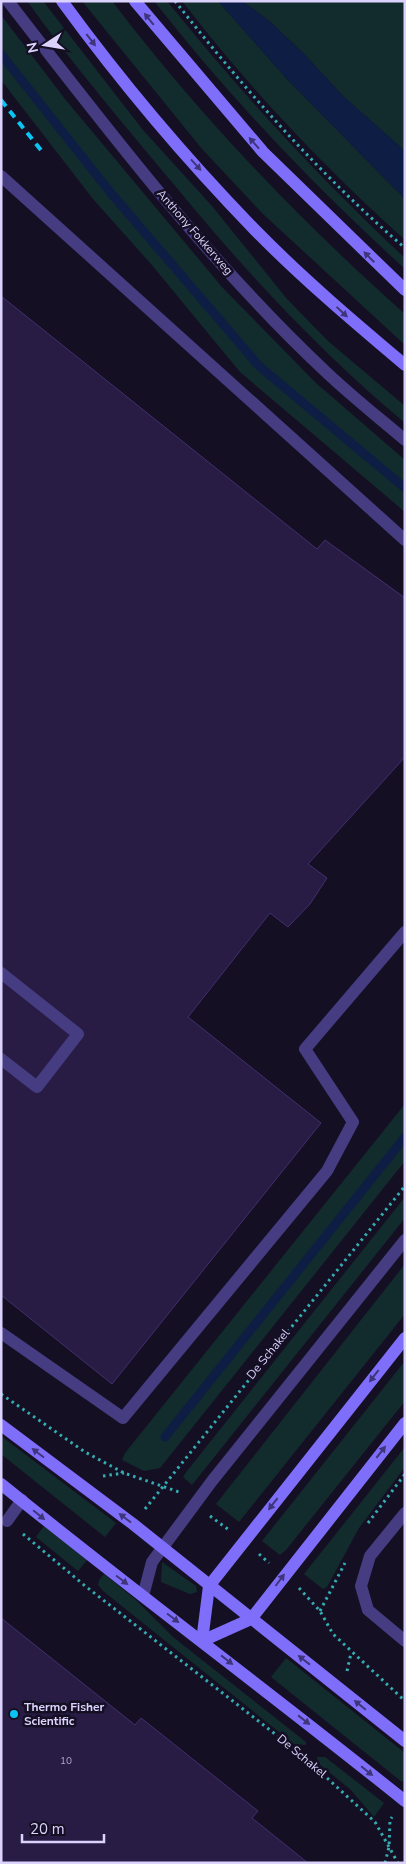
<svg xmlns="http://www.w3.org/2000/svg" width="406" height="1864" viewBox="0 0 406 1864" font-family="'Nunito Sans',sans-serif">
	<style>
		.green { fill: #122c2d }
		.water { fill: #0e1d44 }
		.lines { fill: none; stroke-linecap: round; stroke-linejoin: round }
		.stream { stroke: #0e1d44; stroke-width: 9 }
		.building { fill: #281c44; stroke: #422f6f }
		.path { stroke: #33adb2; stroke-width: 3; stroke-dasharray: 2.5 4; stroke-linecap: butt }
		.lane { stroke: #453c81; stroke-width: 12 }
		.secondary { stroke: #7f6efa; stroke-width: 12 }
		.rail { stroke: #09c5f4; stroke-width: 4; stroke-dasharray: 8 6; stroke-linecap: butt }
		.oneway { fill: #3f357a }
		.poi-dot { fill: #09c5f4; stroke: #150f24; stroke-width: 2 }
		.labels { text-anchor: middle; stroke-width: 5; stroke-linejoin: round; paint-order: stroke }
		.number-label { font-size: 10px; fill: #afa5cf }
		.street-label { font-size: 12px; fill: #dcd3fd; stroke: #150f24 }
		.poi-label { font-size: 12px; font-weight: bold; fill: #dcd3fd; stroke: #150f24; text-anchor: start }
	</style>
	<rect width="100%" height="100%" fill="#150f24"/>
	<g class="green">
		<path d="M27,1H43L143,130L212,206L287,299L328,341L405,406V423C320,352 246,272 176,187C125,126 74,66 27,1Z"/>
		<path d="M82,1H112C199,115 298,219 405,314V345L263,214L202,149Z"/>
		<path d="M154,1H167C241,93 319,178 405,258V269C314,186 230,98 154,1Z"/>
		<path d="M182,1H218L286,78L405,199V240C324,167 248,87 182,1Z"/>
		<path d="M242,1H405V151L344,97L303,53L267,19Z"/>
		<path d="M1,15L65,99L222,287L316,383L405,460V512L240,372L151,264L93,199L1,80Z"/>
		<path d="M405,1104V1161L160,1468L144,1471L122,1460L125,1453Z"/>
		<path d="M405,1197V1218L192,1485L183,1477L187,1471Z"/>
		<path d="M405,1264V1314L239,1522L216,1504Z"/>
		<path d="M405,1361V1401L286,1550L280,1555L262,1541Z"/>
		<path d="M1,1436L116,1523L105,1537L1,1454Z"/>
		<path d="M405,1447V1467L359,1528L327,1587L323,1589L304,1574Z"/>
		<path d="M44,1526L87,1560L78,1571L36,1537Z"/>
		<path d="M162,1562L196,1586L197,1592L190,1594L161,1582Z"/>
		<path d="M104,1574L135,1599L173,1637L306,1742V1745L294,1744L103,1591L98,1585L99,1580Z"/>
		<path d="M286,1658L405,1753V1778L402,1782L271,1677Z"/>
		<path d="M317,1757H325L384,1803L374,1817L351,1790L318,1763Z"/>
	</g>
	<path class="water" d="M218,1H242L267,19L303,53L344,97L405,151V199L286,78Z"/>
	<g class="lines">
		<g class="stream">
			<path d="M1,54L110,192L259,366L405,488"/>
			<path d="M165,1437L405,1137"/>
		</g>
	</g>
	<g class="building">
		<path d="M1,296L317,549L325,540L405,598V757L308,864L327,878L310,904L288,927L270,913L188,1017L321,1123L112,1384L1,1295Z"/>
		<path d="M1,1618L135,1725L141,1718L258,1811L252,1818L308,1863H1Z"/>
	</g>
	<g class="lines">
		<g class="path">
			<path d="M175,1C244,89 320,175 405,248"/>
			<path d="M1,1394L85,1452L124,1473L179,1492"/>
			<path d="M103,1476L124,1473"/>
			<path d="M145,1509L405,1186"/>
			<path d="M210,1516L229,1530"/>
			<path d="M368,1523L405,1474"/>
			<path d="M23,1534L84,1585L302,1755L375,1822L398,1863"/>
			<path d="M259,1554L269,1563"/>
			<path d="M299,1588L320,1611L333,1634L405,1701"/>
			<path d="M320,1611L345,1563"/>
			<path d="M347,1671L351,1653"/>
			<path d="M385,1863L389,1847L390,1820L392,1817"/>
		</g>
		<g class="lane">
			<path d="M8,1C107,129 207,260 325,371C350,395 378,417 405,440"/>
			<path d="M1,176L405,540"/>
			<path d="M1,973L78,1034L37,1087L1,1059"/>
			<path d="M1,1333L123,1418L327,1171L353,1122L305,1049L405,932"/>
			<path d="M405,1513L370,1556L361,1586L368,1610L405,1641"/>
			<path d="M7,1521L22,1500"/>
			<path d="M143,1596L152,1562L212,1481L405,1240"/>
		</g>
		<g class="secondary">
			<path d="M62,1C121,82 186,159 255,230C302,278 354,322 405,365"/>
			<path d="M135,1L263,152L405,290"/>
			<path d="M1,1425L133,1524L405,1741"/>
			<path d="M1,1484C134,1592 272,1694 405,1801"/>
			<path d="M202,1641L209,1586L405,1338"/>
			<path d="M202,1641L251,1619L405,1423"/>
		</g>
		<path class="rail" d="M1,100L44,154"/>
	</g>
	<defs><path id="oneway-solid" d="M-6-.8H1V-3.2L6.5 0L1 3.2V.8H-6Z" transform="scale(1.25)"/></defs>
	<g class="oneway">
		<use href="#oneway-solid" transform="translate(149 19) rotate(-129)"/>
		<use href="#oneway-solid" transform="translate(91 40) rotate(52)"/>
		<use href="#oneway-solid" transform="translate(254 143) rotate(-132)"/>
		<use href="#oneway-solid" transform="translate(196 165) rotate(48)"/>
		<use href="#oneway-solid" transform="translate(369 257) rotate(-135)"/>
		<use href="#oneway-solid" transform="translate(342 312) rotate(43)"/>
		<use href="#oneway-solid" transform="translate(374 1376) rotate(128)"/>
		<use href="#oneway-solid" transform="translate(381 1452) rotate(-52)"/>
		<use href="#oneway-solid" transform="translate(38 1453) rotate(-143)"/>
		<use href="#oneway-solid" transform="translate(273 1504) rotate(128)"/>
		<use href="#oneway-solid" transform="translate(39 1515) rotate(39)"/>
		<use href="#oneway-solid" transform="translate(125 1518) rotate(-143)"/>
		<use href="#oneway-solid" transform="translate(122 1580) rotate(37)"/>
		<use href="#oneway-solid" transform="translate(280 1580) rotate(-53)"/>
		<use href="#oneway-solid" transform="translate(173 1618) rotate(37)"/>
		<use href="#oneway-solid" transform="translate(227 1660) rotate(38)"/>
		<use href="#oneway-solid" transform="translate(304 1660) rotate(-142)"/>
		<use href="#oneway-solid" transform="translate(360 1705) rotate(-141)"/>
		<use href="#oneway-solid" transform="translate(304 1720) rotate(38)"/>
		<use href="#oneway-solid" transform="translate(367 1771) rotate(39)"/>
	</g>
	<circle class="poi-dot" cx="14" cy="1714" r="5"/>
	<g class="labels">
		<g class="number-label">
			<text x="66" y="1764">10</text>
		</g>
		<g class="street-label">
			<text transform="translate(195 232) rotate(49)" y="4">Anthony Fokkerweg</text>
			<text transform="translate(268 1354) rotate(-51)" y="4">De Schakel</text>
			<text transform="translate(302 1756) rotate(40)" y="4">De Schakel</text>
		</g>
		<g class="poi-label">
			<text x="24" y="1711">Thermo Fisher<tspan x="24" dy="14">Scientific</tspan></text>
		</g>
	</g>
	<rect width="406" height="1864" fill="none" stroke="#dcd3fd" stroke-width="5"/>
	<g transform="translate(45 45) rotate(258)" stroke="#150f24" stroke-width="4" paint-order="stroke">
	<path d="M0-4L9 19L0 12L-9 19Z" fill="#dcd3fd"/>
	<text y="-8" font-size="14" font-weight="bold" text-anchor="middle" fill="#dcd3fd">N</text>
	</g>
	<path d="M22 1834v8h82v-8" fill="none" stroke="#dcd3fd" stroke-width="2.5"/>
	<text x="30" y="1834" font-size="15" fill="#dcd3fd" stroke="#150f24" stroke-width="4" paint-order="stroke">20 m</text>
</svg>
